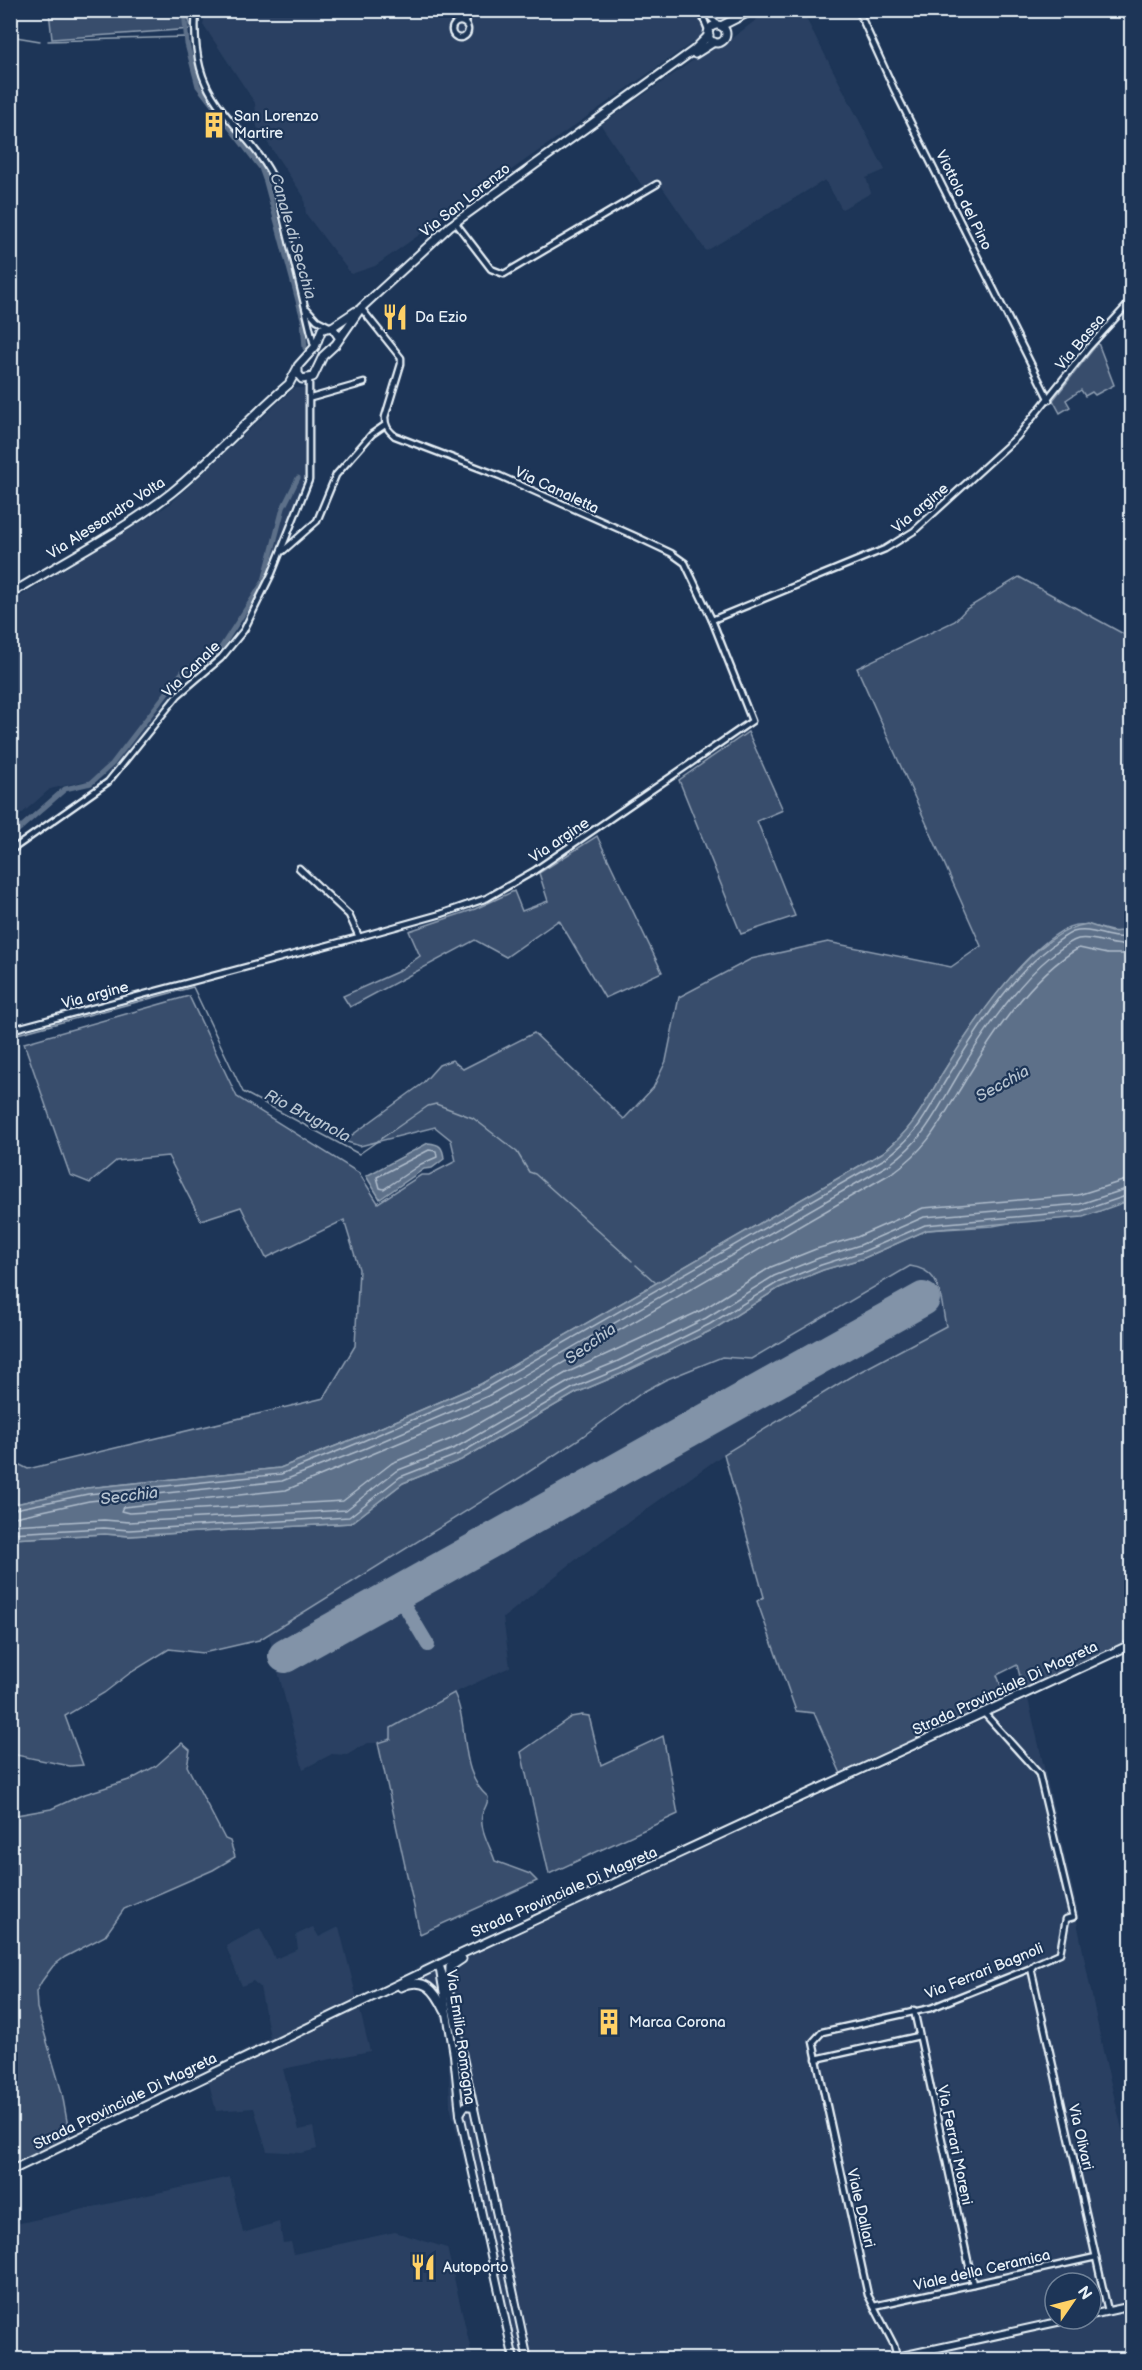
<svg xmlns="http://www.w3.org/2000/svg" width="1142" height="2370" viewBox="0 0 1142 2370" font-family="'Balsamiq Sans',sans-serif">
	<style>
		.built { fill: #2a4162; fill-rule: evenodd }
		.green { fill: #374d6c; stroke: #909fb2; stroke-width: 1.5 }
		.water { fill: #5d7089; stroke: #95a4b5; stroke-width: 1.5 }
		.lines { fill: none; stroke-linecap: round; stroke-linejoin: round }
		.shore { stroke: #b0bdcc; stroke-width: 1.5 }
		.stream { stroke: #95a4b5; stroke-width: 1.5 }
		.canal { stroke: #5d7089; stroke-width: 5 }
		.taxiway { stroke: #8293a8; stroke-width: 14 }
		.runway { stroke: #8293a8; stroke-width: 34 }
		.minor-casing { stroke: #e8f1f8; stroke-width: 9 }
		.tertiary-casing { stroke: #e8f1f8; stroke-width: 10 }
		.secondary-casing { stroke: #e8f1f8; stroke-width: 11 }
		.minor { stroke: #1d3557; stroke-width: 4.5 }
		.tertiary { stroke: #1d3557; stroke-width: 6 }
		.secondary { stroke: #1d3557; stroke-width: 7 }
		.labels { text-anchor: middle; stroke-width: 4.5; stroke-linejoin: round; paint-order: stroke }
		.poi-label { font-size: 15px; fill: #e8f1f8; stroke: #1d3557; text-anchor: start }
		.street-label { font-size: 15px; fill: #e8f1f8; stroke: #1d3557 }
		.water-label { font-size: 16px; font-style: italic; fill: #b7c4d1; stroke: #1d3557 }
	</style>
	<rect width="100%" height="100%" fill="#1d3557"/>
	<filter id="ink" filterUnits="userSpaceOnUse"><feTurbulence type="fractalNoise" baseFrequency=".0167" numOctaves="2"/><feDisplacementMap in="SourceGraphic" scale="12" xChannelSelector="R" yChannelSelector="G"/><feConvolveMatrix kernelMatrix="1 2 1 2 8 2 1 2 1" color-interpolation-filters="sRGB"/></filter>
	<g filter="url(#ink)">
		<g class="built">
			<path d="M207,10L737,11L375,266L351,274L306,214L304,197L257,127L255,103L203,24Z"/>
			<path d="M768,11H802L885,170L866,178L871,193L842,209L825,180L706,251L656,178L643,187L601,125L705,52L723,45Z"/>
			<path d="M294,388H308L307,474L265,583L248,613L210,664L186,674L115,768L89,787L84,781L50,789L11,823V602L170,504Z"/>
			<path d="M910,1266L923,1267L936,1278L946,1326L850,1377L724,1454L578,1558L503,1618L510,1667L454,1693L391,1727V1739L383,1743H367L347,1755L332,1754L303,1769L268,1632L521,1477L579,1439L643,1392L665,1380L722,1357L752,1359Z"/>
			<path d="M1028,1699L1079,1916L1076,1917L1103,2051L1129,2158H1131V2359H508L479,2220L450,2106L448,2045L439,2009L415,1968L756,1815L758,1824ZM1055,2283H1091V2319H1055Z"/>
			<path d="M313,1927L319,1937L339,1927L370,2051L283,2069L299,2130L313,2127L317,2149L302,2153L267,2151L254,2108L216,2111L206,2071L270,2037L260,1987L253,1981L242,1986L226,1946L260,1928L275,1959L298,1949L296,1935Z"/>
			<path d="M230,2177L243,2233L279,2222L283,2243L291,2242L294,2254L395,2232L447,2248L473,2359H11V2225Z"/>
		</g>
		<g class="green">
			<path d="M49,11H186L192,29L52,39Z"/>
			<path d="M1098,343L1114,385L1095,395L1092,392L1085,396L1081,390L1066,400L1070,407L1060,413L1053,400Z"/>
			<path d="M1019,577L1131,638V930C1110,938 1090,918 1069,927C1023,949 969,1030 942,1074C924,1105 912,1131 882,1153L481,1384L361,1436L280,1468L87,1488L11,1505L10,1460L28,1469L324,1398L355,1346L359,1269L344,1220L266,1258L241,1207L201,1220L168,1156L116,1161L90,1183L70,1175L24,1043L189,996L237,1097L359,1173L378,1203L421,1175H429L456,1161L451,1140L435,1127L360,1146L344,1141L422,1084L439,1065L452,1060L463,1069L534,1033L624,1119L653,1088L666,1061L679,997L751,959L828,942L951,967L981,946L857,668L955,621L966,609Z"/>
			<path d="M748,732L783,810L757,821L795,916L741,934L679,780Z"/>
			<path d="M597,836L662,972L605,998L559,920L506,957L475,940L350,1007L343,996L397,972L420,956L409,931L475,909L514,891L522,911L548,901L539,873Z"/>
			<path d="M1131,1200V1641L1024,1691L1017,1665L997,1675L1006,1699L842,1776L814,1713L796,1711L757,1601L764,1597L724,1454L850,1377L946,1326C940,1299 943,1270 910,1266L751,1359L722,1357L665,1380L643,1392L579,1439L521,1477L259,1640L203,1653L169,1649L130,1673L104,1693L65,1716L83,1765L70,1766L11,1754V1539L105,1534L129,1536L351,1523L403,1483L461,1460L576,1393L621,1374L714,1329L779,1288L823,1270L864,1258L927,1230L993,1226Z"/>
			<path d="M454,1693C470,1726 458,1772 488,1797C488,1805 484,1808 482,1815C479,1829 491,1848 495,1861L530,1874L537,1881L420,1934L378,1743L391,1739V1728Z"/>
			<path d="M582,1715L589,1716L601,1765L663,1736L678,1814L549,1874L521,1752L571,1717Z"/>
			<path d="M182,1743L190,1750L187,1766L225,1839L230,1841L235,1857L213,1870L124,1909L105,1936L65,1957L53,1966L42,1981L36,1992L37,2008L62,2093L70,2138L11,2167V1816L51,1809L82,1795L132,1779L156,1766Z"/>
		</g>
		<g class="water">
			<path d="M1087,924L1111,932L1131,930V1200L1083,1217L927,1230L864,1258L823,1270L779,1288L714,1329L621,1374L576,1393L461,1460L403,1483L351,1523L129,1536L105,1534L11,1539V1505L87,1488L280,1468L361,1436L481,1384L882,1153C912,1131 924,1105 942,1074C970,1028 1032,932 1087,924Z"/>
			<path d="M428,1143C440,1144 443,1147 444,1159L432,1168L424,1169L380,1199L366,1176Z"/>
		</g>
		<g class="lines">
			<g class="shore">
				<path d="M1132,954H1107L1079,948C1031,975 990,1039 962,1086C940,1121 930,1146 895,1171L490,1405L286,1490L123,1507L121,1511L129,1513L343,1501L392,1463L451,1439L566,1373L702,1310L771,1267L816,1249L857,1237L923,1208L1078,1195L1132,1178"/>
				<path d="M429,1150L436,1151L437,1157L421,1164L384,1189L380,1188L377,1177Z"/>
				<path d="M10,1510L88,1494L281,1474L363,1441L484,1389L886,1158C921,1132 927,1111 949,1075C975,1034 1005,984 1043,953C1052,946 1063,936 1073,932C1093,926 1111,942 1132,936"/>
				<path d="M10,1518L89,1501L282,1481L366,1448L488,1396L890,1164C923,1140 934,1116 954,1082C977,1042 1015,985 1051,956C1059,950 1068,942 1078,939C1093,935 1111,948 1132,944"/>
				<path d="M10,1525L104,1520L129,1522L346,1510L396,1471L455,1448L570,1381L616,1362L706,1318L774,1276L819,1258L860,1245L924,1217L1080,1204L1132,1187"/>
				<path d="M10,1533L104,1528L129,1530L349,1517L400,1477L459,1454L573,1388L619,1369L710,1324L777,1283L821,1265L862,1252L925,1225L1081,1211L1132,1194"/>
			</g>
			<g class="stream">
				<path d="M10,36L40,41"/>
				<path d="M48,41L186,37"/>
				<path d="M10,1036L193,987L243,1092L359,1154L428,1106L436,1104L473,1118L517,1152L529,1172L535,1174L632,1261"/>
				<path d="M636,1265L655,1282"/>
			</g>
			<g class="canal">
				<path d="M184,10L187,44L198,86L261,168L266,182L303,319L305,348"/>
				<path d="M10,837L65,789L91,783L112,764L184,670L209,662L217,654L264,581L283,508L298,478"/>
			</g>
			<path class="taxiway" d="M397,1593L428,1645"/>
			<path class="runway" d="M285,1656L923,1299"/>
			<g class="minor-casing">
				<g id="minor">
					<path d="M196,10C194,33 196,63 206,84C223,120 259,145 275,182L314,345"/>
					<path d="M700,10L709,32"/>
					<path d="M703,10L718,25"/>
					<path d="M858,10L894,89L1049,400"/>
					<circle cx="460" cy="30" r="8"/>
					<path d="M464,23L472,10"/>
					<path d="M455,222L491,269L504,274L657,184"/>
					<path d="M307,309L317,320L329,326"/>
					<path d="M311,398L364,383"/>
					<path d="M283,551L317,521L336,475L372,434L385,425"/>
					<path d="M712,620L885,549L914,531L1017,437L1088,348L1132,300"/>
					<path d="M10,851L108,782L178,695L221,658L244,630L272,573L309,480V379"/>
					<path d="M299,868L349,915L359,937"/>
					<path d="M10,1030L359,937L441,914L487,898L534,871L752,721L712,620L685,563L671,553L637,537L500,476L395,436C388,430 385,426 385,417L401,364V358L361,308"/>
					<path d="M1031,1968L1108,2311"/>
					<path d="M914,2010L973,2284"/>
					<path d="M816,2059L919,2036"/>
					<path d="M874,2306L1096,2257"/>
					<path d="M933,2348L936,2360"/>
					<path d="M897,2357L894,2345L868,2295L813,2042L822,2032L931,2008L1031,1968L1035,1964L1060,1953L1066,1919L1073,1917L1039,1774L984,1713"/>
				</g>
			</g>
			<g class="tertiary-casing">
				<g id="tertiary">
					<path d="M439,1964L449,1992L528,2360"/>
					<path d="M439,1965L454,2055L460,2114L514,2360"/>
					<path d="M460,2114L465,2106L474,2107"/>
					<path d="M1091,2315L1132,2306"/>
					<path d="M883,2360L1071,2319"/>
				</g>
			</g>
			<g class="secondary-casing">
				<g id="secondary">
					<circle cx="717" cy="34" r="9"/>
					<path d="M721,26L753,10"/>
					<path d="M695,54L714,42"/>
					<path d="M332,327L356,311"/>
					<path d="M339,337L332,327L322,329L315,347L298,366V374L302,379L313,377L323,356L336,344L361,308L450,226L694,50L709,35"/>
					<path d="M10,594C64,561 121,532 171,493C213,459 248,419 289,384L297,369"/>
					<path d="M401,1987C425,1976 435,1990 445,2011"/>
					<path d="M449,1992L450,1967L462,1959"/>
					<path d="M10,2171L461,1954L1132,1644"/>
				</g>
			</g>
			<use href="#minor" class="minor"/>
			<use href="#tertiary" class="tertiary"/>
			<use href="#secondary" class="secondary"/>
		</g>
	</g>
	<defs>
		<g id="building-bare" transform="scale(2.07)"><path d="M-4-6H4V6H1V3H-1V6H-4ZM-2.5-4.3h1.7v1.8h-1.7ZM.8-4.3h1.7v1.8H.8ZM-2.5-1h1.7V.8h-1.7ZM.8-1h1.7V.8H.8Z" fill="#ffd166" stroke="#1d3557" stroke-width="2.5" paint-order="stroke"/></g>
		<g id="restaurant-bare" transform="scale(2.07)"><path d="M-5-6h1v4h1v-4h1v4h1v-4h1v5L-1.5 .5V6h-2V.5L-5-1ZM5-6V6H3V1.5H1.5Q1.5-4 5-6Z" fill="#ffd166" stroke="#1d3557" stroke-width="2.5" paint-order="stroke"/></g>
	</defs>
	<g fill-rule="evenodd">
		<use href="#building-bare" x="214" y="125"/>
		<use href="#restaurant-bare" x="395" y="317"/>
		<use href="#building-bare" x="609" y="2022"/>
		<use href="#restaurant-bare" x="423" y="2267"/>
	</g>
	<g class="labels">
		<g class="poi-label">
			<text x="234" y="121">San Lorenzo<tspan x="234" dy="17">Martire</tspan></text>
			<text x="415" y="322">Da Ezio</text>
			<text x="629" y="2027">Marca Corona</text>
			<text x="443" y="2272">Autoporto</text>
		</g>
		<g class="street-label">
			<text transform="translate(465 200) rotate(-38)" y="5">Via San Lorenzo</text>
			<text transform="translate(964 200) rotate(64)" y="5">Viottolo del Pino</text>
			<text transform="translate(1080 342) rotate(-50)" y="5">Via Bassa</text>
			<text transform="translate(557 490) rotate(25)" y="5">Via Canaletta</text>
			<text transform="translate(920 508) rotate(-40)" y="5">Via argine</text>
			<text transform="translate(106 518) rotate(-33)" y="5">Via Alessandro Volta</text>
			<text transform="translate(191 669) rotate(-44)" y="5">Via Canale</text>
			<text transform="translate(559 840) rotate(-34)" y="5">Via argine</text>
			<text transform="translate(95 995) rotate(-15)" y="5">Via argine</text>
			<text transform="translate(1005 1688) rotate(-25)" y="5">Strada Provinciale Di Magreta</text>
			<text transform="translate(564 1892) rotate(-24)" y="5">Strada Provinciale Di Magreta</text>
			<text transform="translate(984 1971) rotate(-22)" y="5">Via Ferrari Bagnoli</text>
			<text transform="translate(461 2037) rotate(82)" y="5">Via Emilia Romagna</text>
			<text transform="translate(125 2101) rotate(-26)" y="5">Strada Provinciale Di Magreta</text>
			<text transform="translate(1081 2137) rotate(77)" y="5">Via Olivari</text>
			<text transform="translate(955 2145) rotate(78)" y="5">Via Ferrari Moreni</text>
			<text transform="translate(861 2208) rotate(77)" y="5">Viale Dallari</text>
			<text transform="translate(982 2270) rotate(-13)" y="5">Viale della Ceramica</text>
		</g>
		<g class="water-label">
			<text transform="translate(294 236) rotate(74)" y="6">Canale di Secchia</text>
			<text transform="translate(1002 1083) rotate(-29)" y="6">Secchia</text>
			<text transform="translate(308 1115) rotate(28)" y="6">Rio Brugnola</text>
			<text transform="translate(590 1343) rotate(-36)" y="6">Secchia</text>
			<text transform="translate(129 1495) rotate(-7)" y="6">Secchia</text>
		</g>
	</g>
	<rect width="1142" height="2370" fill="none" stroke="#1d3557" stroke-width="36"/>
	<rect x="18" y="18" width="1106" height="2334" fill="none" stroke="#e8f1f8" stroke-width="2" filter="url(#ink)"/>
	<g transform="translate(1073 2301) rotate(55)"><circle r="28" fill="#1d3557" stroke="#6e8097" stroke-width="1.5"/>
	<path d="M0-4.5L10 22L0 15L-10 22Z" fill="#ffd166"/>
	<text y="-9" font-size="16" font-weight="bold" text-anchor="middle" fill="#e8f1f8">N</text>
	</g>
</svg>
